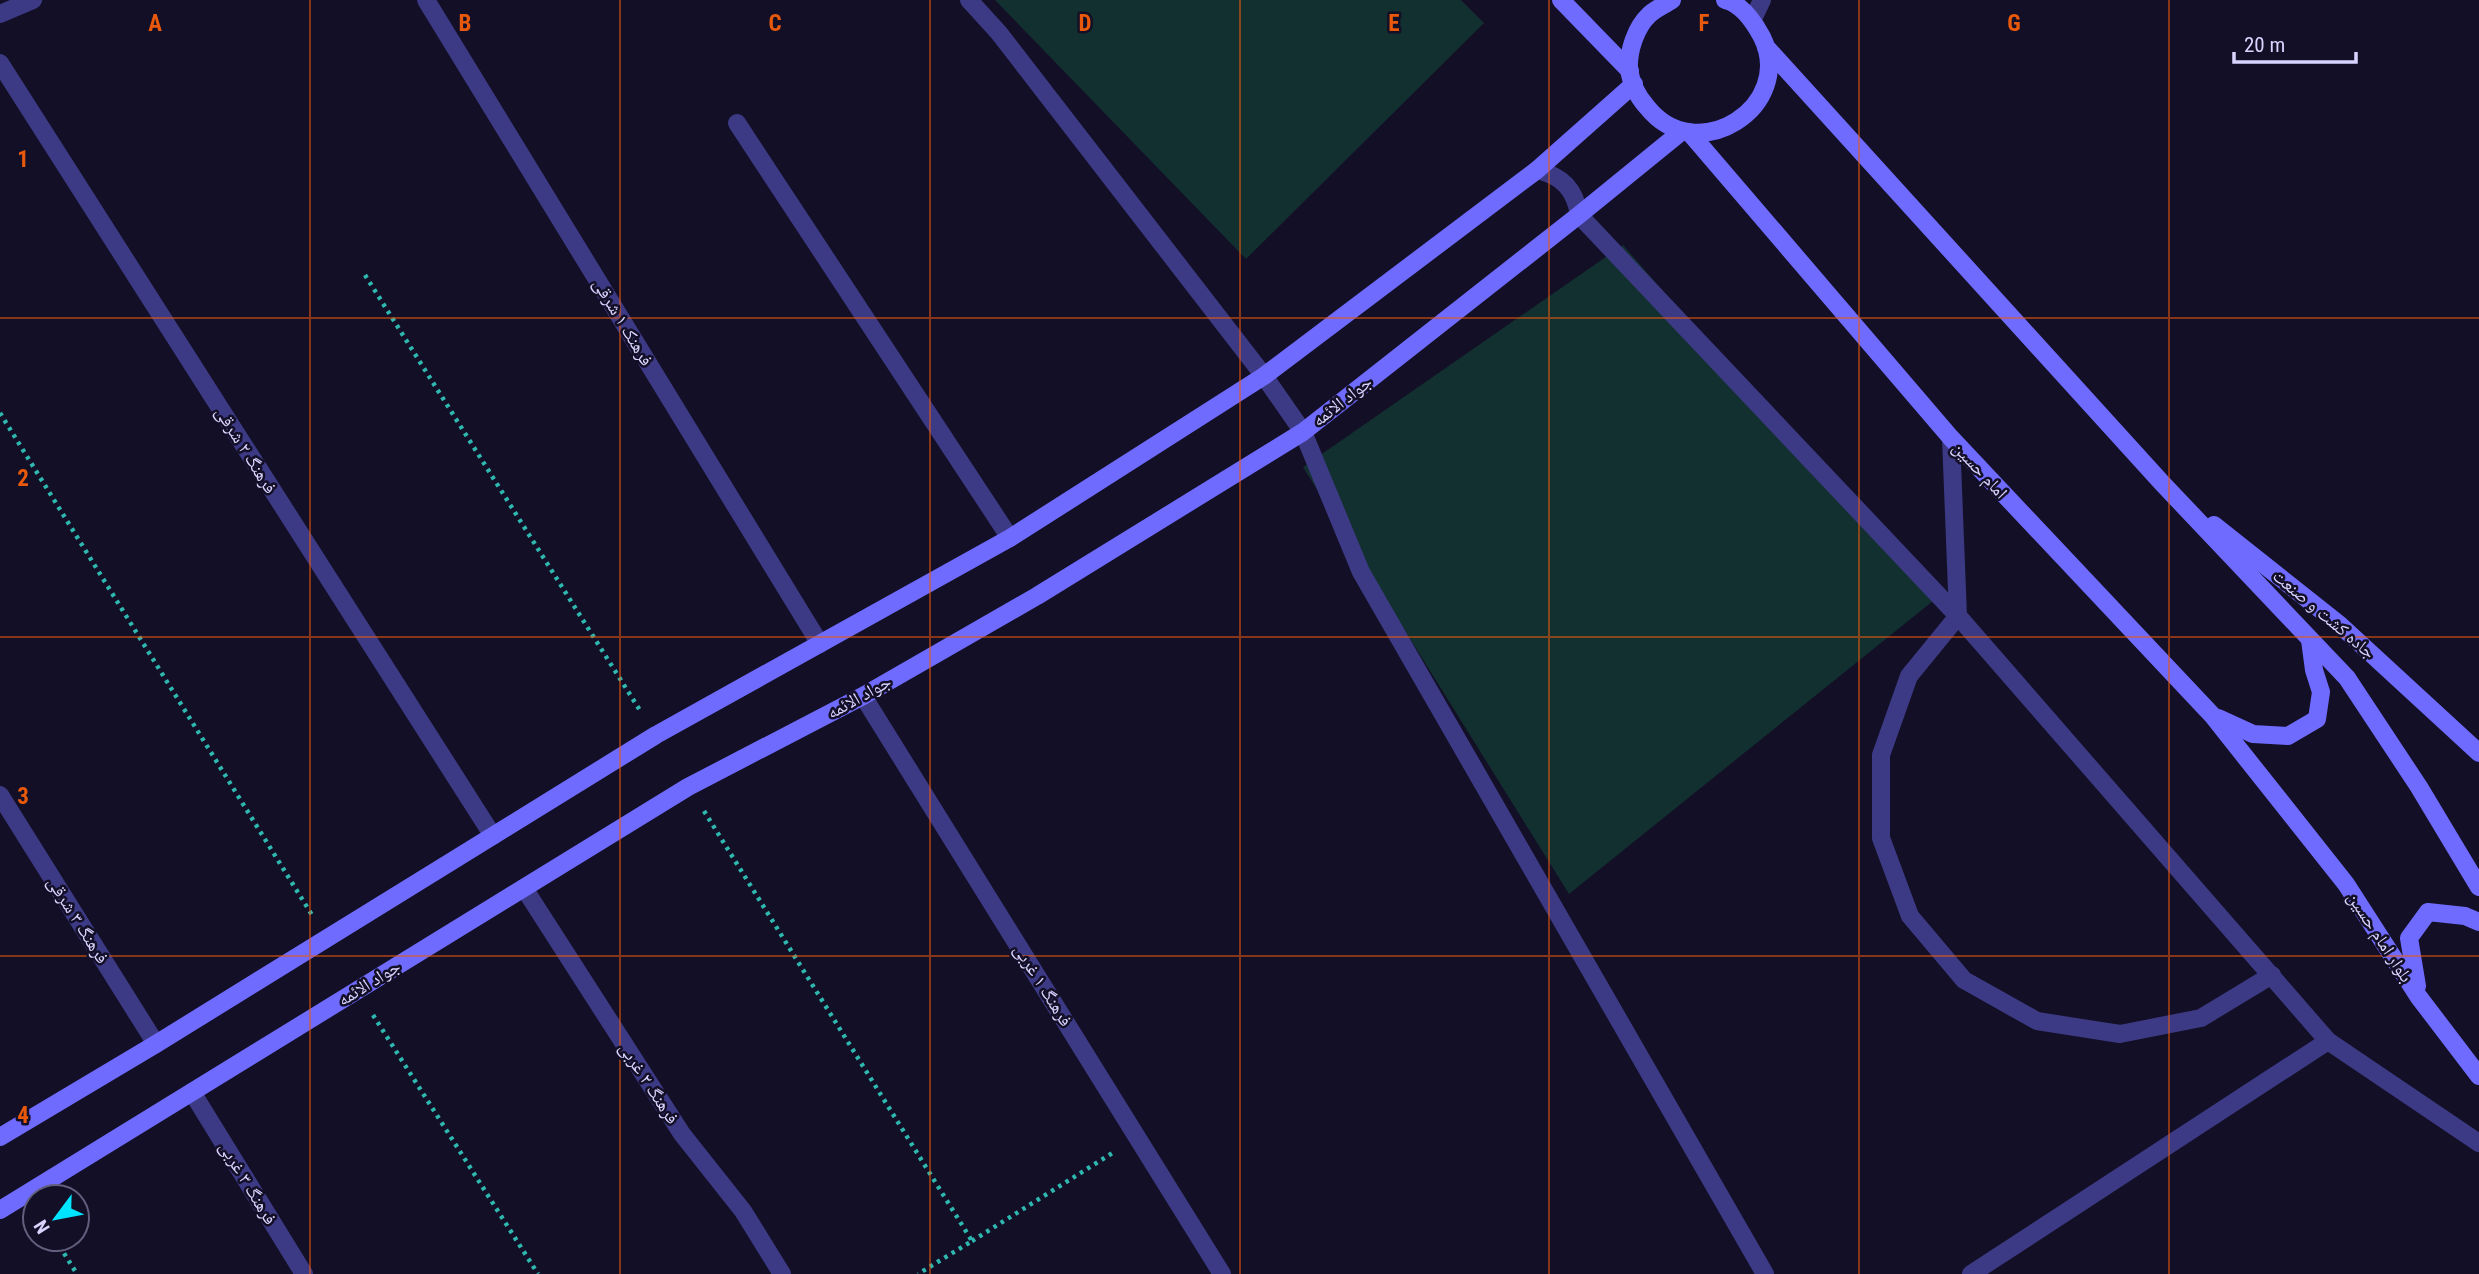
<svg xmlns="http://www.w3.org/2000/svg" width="2479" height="1274" viewBox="0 0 2479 1274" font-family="'Roboto Condensed','Noto Naskh Arabic',sans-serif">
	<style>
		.green { fill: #12302f }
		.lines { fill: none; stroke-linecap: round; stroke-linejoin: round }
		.path { stroke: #2fb8b0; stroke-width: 4.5; stroke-dasharray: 3.5 5; stroke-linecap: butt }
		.lane { stroke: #3d3a85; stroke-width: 18 }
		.street { stroke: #3d3a85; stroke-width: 18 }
		.secondary { stroke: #6f6bff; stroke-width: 18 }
		.grid { fill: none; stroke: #e8590c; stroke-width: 2; stroke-opacity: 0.55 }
		.labels { text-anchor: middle; stroke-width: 5; stroke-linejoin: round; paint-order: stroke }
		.street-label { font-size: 18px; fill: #d9d4ff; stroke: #130f26 }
		.grid-label { font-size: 23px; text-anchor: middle; font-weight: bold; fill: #e8590c; stroke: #130f26; stroke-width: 5; stroke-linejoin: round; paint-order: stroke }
	</style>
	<rect width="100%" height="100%" fill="#130f26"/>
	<g class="green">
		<path d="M995,0H1461L1484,23L1246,259Z"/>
		<path d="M1623,245L1933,601L1569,894L1303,467Z"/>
	</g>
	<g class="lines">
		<g class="path">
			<path d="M365,275L641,712"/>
			<path d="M0,413L312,915"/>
			<path d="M704,811L972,1241L918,1274"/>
			<path d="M373,1015L538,1274"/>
			<path d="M55,1239L77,1274"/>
			<path d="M972,1241L1114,1152"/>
		</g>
		<g class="lane">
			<path d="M1753,19L1762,0"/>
			<path d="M737,123L1010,538"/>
		</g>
		<g class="street">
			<path d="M426,0L820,644"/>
			<path d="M969,0L999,33L1264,376L1303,432L1361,572L1765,1274"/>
			<path d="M0,14L33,0"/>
			<path d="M0,63L493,836"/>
			<path d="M1537,170C1562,176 1575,189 1579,215L1958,616L2328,1041L2479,1143"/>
			<path d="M1951,438L1958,616L1909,676L1881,755V838L1910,916L1964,980L2037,1021L2120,1034L2201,1018L2272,975"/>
			<path d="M863,696L1222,1274"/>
			<path d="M0,795L156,1044"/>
			<path d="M524,888L682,1134L743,1211L782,1274"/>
			<path d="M192,1092L304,1274"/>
			<path d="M1971,1274L2328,1041"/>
		</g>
		<g class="secondary">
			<path d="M1561,0L1630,71"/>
			<path d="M1672,0C1665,5 1655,9 1649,15C1636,27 1628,51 1629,69C1631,83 1638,97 1647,107C1697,170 1796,106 1762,37C1754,22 1742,4 1725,0"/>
			<path d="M1766,47L2162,483L2347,678L2419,787L2479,887"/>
			<path d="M1689,132L1951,438L2212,715L2346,884L2418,996L2479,1076"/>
			<path d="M2214,525L2340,625L2479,753"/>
			<path d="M2218,718L2253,734L2288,736L2317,719L2321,692L2314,670L2310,640"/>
			<path d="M2417,986L2409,938L2428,912L2465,916L2479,922"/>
			<path d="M0,1137L156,1044L656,735L1010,538L1264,376L1537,170L1634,84"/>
			<path d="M0,1210L688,787L863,696L1037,596L1303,432L1579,215L1681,132"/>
		</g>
	</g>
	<path class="grid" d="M310,0V1274M620,0V1274M930,0V1274M1240,0V1274M1549,0V1274M1859,0V1274M2169,0V1274M0,318H2479M0,637H2479M0,956H2479"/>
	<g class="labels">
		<g class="street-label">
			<text transform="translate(623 322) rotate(59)" y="6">فرهنک ۱ شرقی</text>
			<text transform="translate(1342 401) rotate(-38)" y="6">جواد الائمه</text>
			<text transform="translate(246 450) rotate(58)" y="6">فرهنگ ۲ شرقی</text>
			<text transform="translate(1980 470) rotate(47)" y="6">امام حسین</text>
			<text transform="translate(2324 614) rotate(40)" y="6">جاده کشت و صنعت</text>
			<text transform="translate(859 697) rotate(-29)" y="6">جواد الائمه</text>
			<text transform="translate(78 920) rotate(58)" y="6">فرهنگ ۳ شرقی</text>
			<text transform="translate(2380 937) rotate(57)" y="6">بلوار امام حسین</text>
			<text transform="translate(369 983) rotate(-32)" y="6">جواد الائمه</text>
			<text transform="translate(1043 985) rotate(58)" y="6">فرهنگ ۱ غربی</text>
			<text transform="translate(649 1083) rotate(57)" y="6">فرهنگ ۲ غربی</text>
			<text transform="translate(248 1183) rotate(59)" y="6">فرهنگ ۳ غربی</text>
		</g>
	</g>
	<g class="grid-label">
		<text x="155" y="31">A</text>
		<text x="465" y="31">B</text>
		<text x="775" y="31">C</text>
		<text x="1085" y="31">D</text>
		<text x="1394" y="31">E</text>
		<text x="1704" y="31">F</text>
		<text x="2014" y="31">G</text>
		<text x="23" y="167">1</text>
		<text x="23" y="486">2</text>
		<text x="23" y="804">3</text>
		<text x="23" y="1123">4</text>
	</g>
	<g transform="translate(56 1218) rotate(238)"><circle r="33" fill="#130f26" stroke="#625e7d" stroke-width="2"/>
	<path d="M0-5L12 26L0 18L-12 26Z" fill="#00e5ff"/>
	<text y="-10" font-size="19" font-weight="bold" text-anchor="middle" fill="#d9d4ff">N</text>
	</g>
	<path d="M2234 52v10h122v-10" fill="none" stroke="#d9d4ff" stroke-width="3.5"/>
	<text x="2244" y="52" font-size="21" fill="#d9d4ff" stroke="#130f26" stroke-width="5" paint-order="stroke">20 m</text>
</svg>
